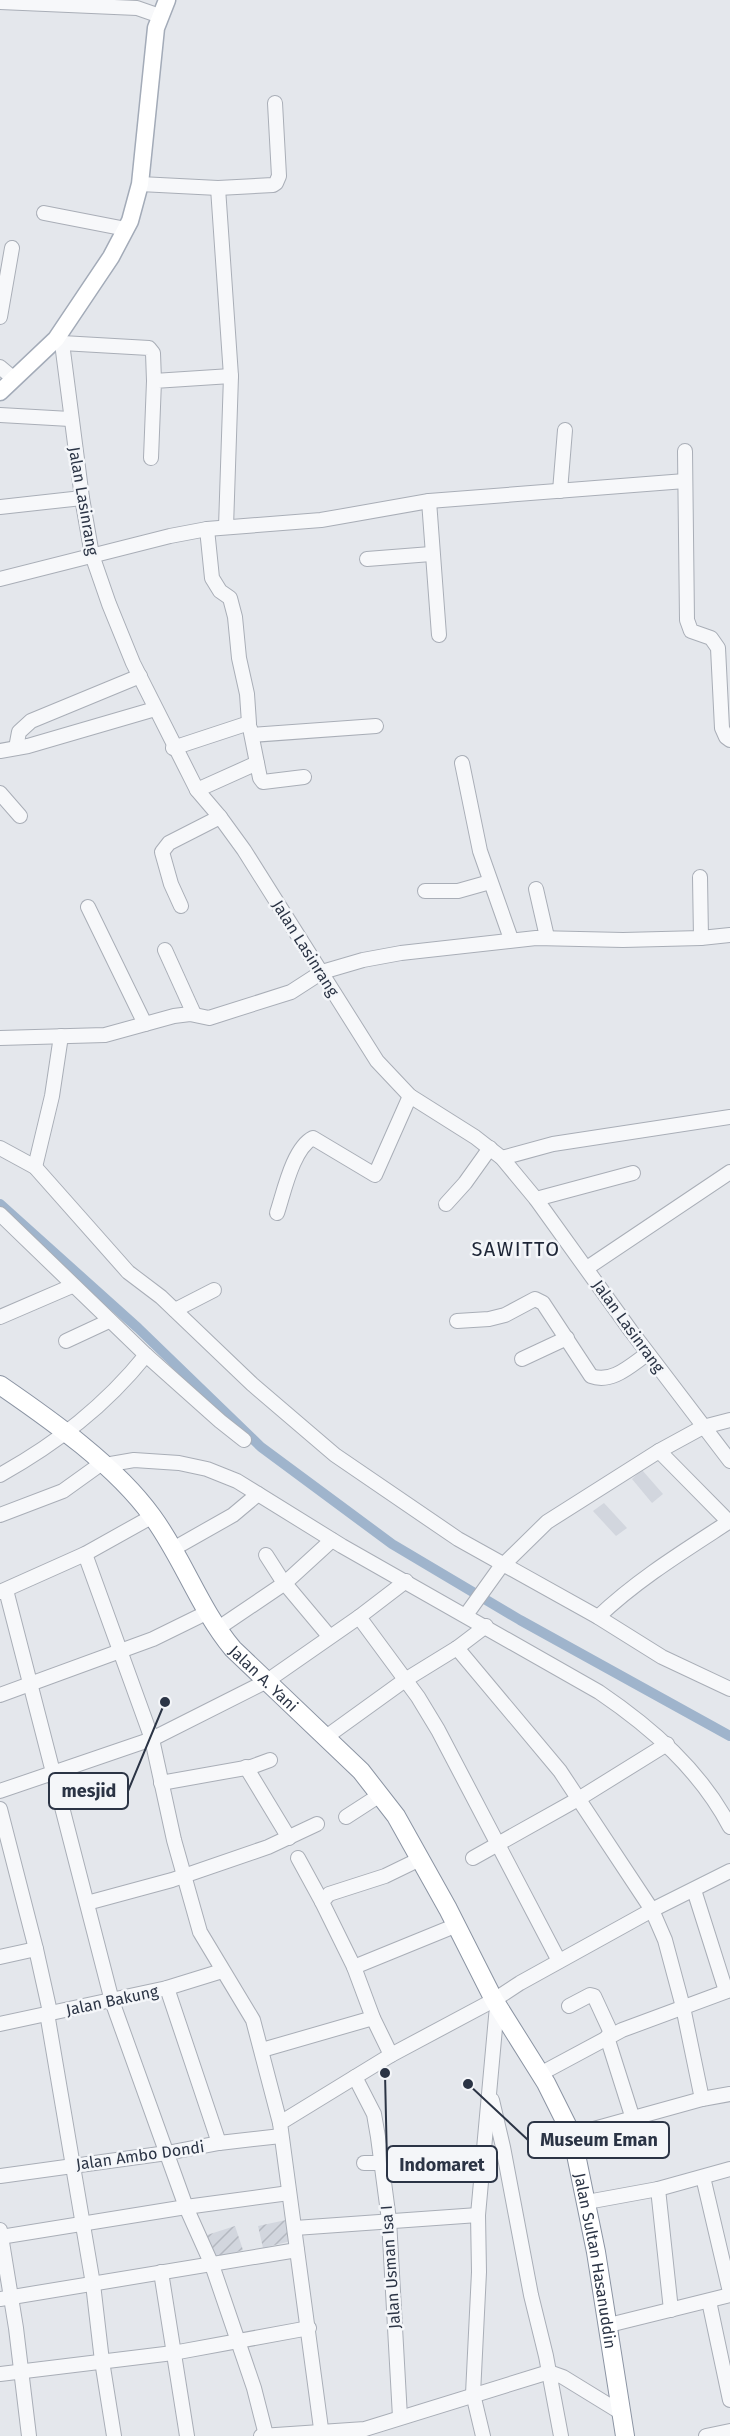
<svg xmlns="http://www.w3.org/2000/svg" width="730" height="2436" viewBox="0 0 730 2436" font-family="'Fira Sans',sans-serif">
	<style>
		.built { fill: #d2d6de }
		.industrial { fill: url(#industrial-furrows) }
		.lines { fill: none; stroke-linecap: round; stroke-linejoin: round }
		.canal { stroke: #9fb4cc; stroke-width: 10 }
		.minor-casing { stroke: #a9aeb7; stroke-width: 16 }
		.major-casing { stroke: #a3abb8; stroke-width: 19 }
		.highway-casing { stroke: #8b94a3; stroke-width: 20 }
		.minor { stroke: #f7f8fa; stroke-width: 14 }
		.major { stroke: #fff; stroke-width: 16 }
		.highway { stroke: #fff; stroke-width: 18 }
		.labels { text-anchor: middle; stroke-width: 5; stroke-linejoin: round; paint-order: stroke }
		.street-label { font-size: 16px; fill: #2b3445; stroke: #f4f6f9 }
		.quarter-label { font-size: 20px; letter-spacing: 1.5px; fill: #1d2536; stroke: #f4f6f9 }
		.leader { fill: none; stroke: #2b3445; stroke-width: 2 }
		.callout-dot { fill: #2b3445; stroke: #f4f6f9; stroke-width: 2 }
		.callout { fill: #f4f6f9; stroke: #2b3445; stroke-width: 2 }
		.callout-label { font-size: 18px; text-anchor: middle; font-weight: bold; fill: #2b3445 }
	</style>
	<defs>
		<pattern id="industrial-furrows" width="10" height="10" patternUnits="userSpaceOnUse" patternTransform="scale(1.5)"><rect width="10" height="10" fill="#d2d6de"/><path d="M-1 1l2-2M0 10L10 0M9 11l2-2" fill="none" stroke="#b4b8c0"/></pattern>
	</defs>
	<rect width="100%" height="100%" fill="#e4e7ec"/>
	<g class="built">
		<path d="M642,1470L663,1494L652,1503L632,1479Z"/>
		<path d="M604,1503L627,1528L616,1536L593,1511Z"/>
	</g>
	<g class="industrial">
		<path d="M286,2220L291,2241L263,2248L258,2226Z"/>
		<path d="M235,2226L243,2250L215,2259L207,2235Z"/>
	</g>
	<g class="lines">
		<path class="canal" d="M0,1204L138,1328L261,1447L392,1544L520,1620L730,1736"/>
		<g class="minor-casing">
			<g id="minor">
				<path d="M0,2L137,8L160,16"/>
				<path d="M140,184L218,188L273,185L276,183L279,176L275,103"/>
				<path d="M218,188L231,376L226,527"/>
				<path d="M44,213L126,229"/>
				<path d="M0,317L12,248"/>
				<path d="M56,339L62,343L82,498L92,555L109,604L133,663L197,790L220,817L244,850L377,1061L410,1096L475,1137L502,1158L536,1199L631,1331L730,1461"/>
				<path d="M62,343L149,348L153,353L154,381"/>
				<path d="M0,367L13,378"/>
				<path d="M0,415L70,419"/>
				<path d="M685,451L687,620L691,631L711,638L718,648L722,728L726,737L730,740"/>
				<path d="M151,458L154,381L231,376"/>
				<path d="M560,491L565,430"/>
				<path d="M429,501L439,635"/>
				<path d="M0,507L82,498"/>
				<path d="M367,559L431,554"/>
				<path d="M0,579L170,536L207,529L321,520L429,501L685,481"/>
				<path d="M252,735L376,726"/>
				<path d="M16,748L19,732L31,721L140,676"/>
				<path d="M173,748L249,723L247,694L239,658L235,617L230,598L220,591L212,578L207,529"/>
				<path d="M0,751L28,746L155,709"/>
				<path d="M257,763L260,778L263,782L304,777"/>
				<path d="M462,763L480,851L511,939"/>
				<path d="M197,790L257,763L250,728"/>
				<path d="M0,793L20,816"/>
				<path d="M700,877L701,938"/>
				<path d="M536,889L547,937"/>
				<path d="M425,891H458L490,882"/>
				<path d="M181,906L171,884L162,852L169,843L220,817"/>
				<path d="M88,907L145,1024"/>
				<path d="M165,950L194,1014"/>
				<path d="M0,1038L105,1035L174,1016L190,1014L209,1018L291,992L322,972L363,960L401,953L536,938L623,940L701,938L730,935"/>
				<path d="M0,1148L35,1167L128,1272L161,1297L252,1384L335,1455L458,1539L598,1617L662,1657L730,1689"/>
				<path d="M502,1158L553,1144L730,1117"/>
				<path d="M35,1167L52,1096L61,1036"/>
				<path d="M536,1199L633,1173"/>
				<path d="M446,1204L465,1183L490,1148"/>
				<path d="M277,1213C284,1192 293,1148 313,1138L375,1175L410,1096"/>
				<path d="M0,1214L146,1355L220,1421L244,1440"/>
				<path d="M587,1268L730,1172"/>
				<path d="M175,1310L214,1290"/>
				<path d="M0,1317L72,1286"/>
				<path d="M457,1321L489,1319L505,1315L535,1299L543,1303L591,1376C612,1384 631,1365 647,1354"/>
				<path d="M66,1341L109,1321"/>
				<path d="M522,1359L567,1338"/>
				<path d="M659,1451L729,1522"/>
				<path d="M105,1465L134,1460L179,1463L207,1469L237,1481L342,1546L599,1692C652,1728 700,1770 730,1827"/>
				<path d="M0,1475C57,1443 105,1406 146,1355"/>
				<path d="M0,1515L63,1491L102,1463"/>
				<path d="M173,1549L233,1515L258,1494"/>
				<path d="M85,1554L152,1739L174,1840L200,1932L253,2020L280,2123"/>
				<path d="M266,1555L282,1580L329,1636"/>
				<path d="M406,1581L359,1617L418,1697L438,1730L559,1961"/>
				<path d="M6,1590L112,2001L186,2207L212,2265L254,2388L266,2435"/>
				<path d="M0,1592L85,1554L153,1516"/>
				<path d="M466,1615L499,1569L547,1522L659,1451L703,1427L730,1420"/>
				<path d="M598,1617C638,1579 684,1551 730,1521"/>
				<path d="M217,1629L285,1583L332,1540"/>
				<path d="M457,1648L560,1771L652,1910L665,1940L683,2007L702,2099"/>
				<path d="M0,1695L153,1639L206,1613"/>
				<path d="M326,1737L405,1680L457,1648L486,1626"/>
				<path d="M246,1767L289,1838"/>
				<path d="M161,1783L251,1767L270,1760"/>
				<path d="M0,1791L152,1739L267,1681L359,1617"/>
				<path d="M0,1809L36,1949L50,2012"/>
				<path d="M346,1817L380,1795"/>
				<path d="M298,1858L322,1902"/>
				<path d="M473,1858L580,1798L667,1744"/>
				<path d="M694,1890L726,1991"/>
				<path d="M87,1903L172,1880L268,1847L317,1824"/>
				<path d="M0,1957L36,1949"/>
				<path d="M354,1967L457,1925"/>
				<path d="M167,1988L219,2143"/>
				<path d="M569,2006L590,1995L594,1996L612,2035"/>
				<path d="M47,2013L93,2284L102,2361L114,2436"/>
				<path d="M0,2024L167,1988L222,1971"/>
				<path d="M607,2037L633,2119"/>
				<path d="M262,2050L373,2018"/>
				<path d="M391,2055L373,2018L354,1967L322,1902L329,1894L385,1876L420,1859"/>
				<path d="M540,2074L622,2030L730,1990"/>
				<path d="M355,2077L374,2114L378,2137L389,2220L400,2417"/>
				<path d="M492,2100L503,2147L531,2295L546,2356L561,2436"/>
				<path d="M572,2135L702,2099L730,2094"/>
				<path d="M364,2163H381"/>
				<path d="M0,2176L167,2153L219,2143L281,2136"/>
				<path d="M703,2177L730,2292"/>
				<path d="M587,2202L658,2189"/>
				<path d="M295,2228L478,2215"/>
				<path d="M0,2230L16,2328L29,2436"/>
				<path d="M0,2237L186,2207L289,2193"/>
				<path d="M161,2272L187,2436"/>
				<path d="M0,2299L297,2250"/>
				<path d="M709,2301L730,2400"/>
				<path d="M671,2310L658,2189L730,2169"/>
				<path d="M609,2325L730,2295"/>
				<path d="M0,2374L173,2353L309,2328"/>
				<path d="M261,2436L365,2429L549,2372L563,2377L620,2412"/>
				<path d="M322,2436L280,2123L391,2055L494,2000L520,1983L652,1910L730,1871"/>
				<path d="M483,2436L473,2394L479,2272L478,2215L497,2006"/>
				<path d="M706,2436L730,2431"/>
			</g>
		</g>
		<g class="major-casing">
			<path id="major" d="M0,392L56,339L111,257L130,221L140,184L156,28L167,0"/>
		</g>
		<g class="highway-casing">
			<g id="highway">
				<path id="s1" d="M0,1385C51,1420 116,1466 152,1516C183,1558 199,1608 233,1649L361,1771L396,1816L448,1909L494,2000L546,2083L572,2135L596,2252L625,2436"/>
			</g>
		</g>
		<use href="#minor" class="minor"/>
		<use href="#major" class="major"/>
		<use href="#highway" class="highway"/>
	</g>
	<g class="labels">
		<g class="street-label">
			<text transform="translate(84 501) rotate(80)" y="6">Jalan Lasinrang</text>
			<text transform="translate(306 948) rotate(58)" y="6">Jalan Lasinrang</text>
			<text transform="translate(629 1326) rotate(54)" y="6">Jalan Lasinrang</text>
			<text dy="6" stroke="none"><textPath href="#s1" startOffset="400">Jalan A. Yani</textPath></text>
			<text transform="translate(112 2000) rotate(-12)" y="6">Jalan Bakung</text>
			<text transform="translate(140 2155) rotate(-8)" y="6">Jalan Ambo Dondi</text>
			<text dy="6" stroke="none"><textPath href="#s1" startOffset="1084">Jalan Sultan Hasanuddin</textPath></text>
			<text transform="translate(390 2267) rotate(-94)" y="6">Jalan Usman Isa I</text>
		</g>
		<g class="quarter-label">
			<text x="516" y="1256">SAWITTO</text>
		</g>
	</g>
	<path class="leader" d="M165 1702L128 1791M468 2084L528 2140M385 2073L387 2164"/>
	<g class="callout-dot">
		<circle cx="165" cy="1702" r="6"/>
		<circle cx="468" cy="2084" r="6"/>
		<circle cx="385" cy="2073" r="6"/>
	</g>
	<g class="callout">
		<rect x="49" y="1773" width="79" height="36" rx="6"/>
		<rect x="528" y="2122" width="141" height="36" rx="6"/>
		<rect x="387" y="2146" width="110" height="36" rx="6"/>
	</g>
	<g class="callout-label">
		<text x="89" y="1797">mesjid</text>
		<text x="599" y="2146">Museum Eman</text>
		<text x="442" y="2171">Indomaret</text>
	</g>
</svg>
